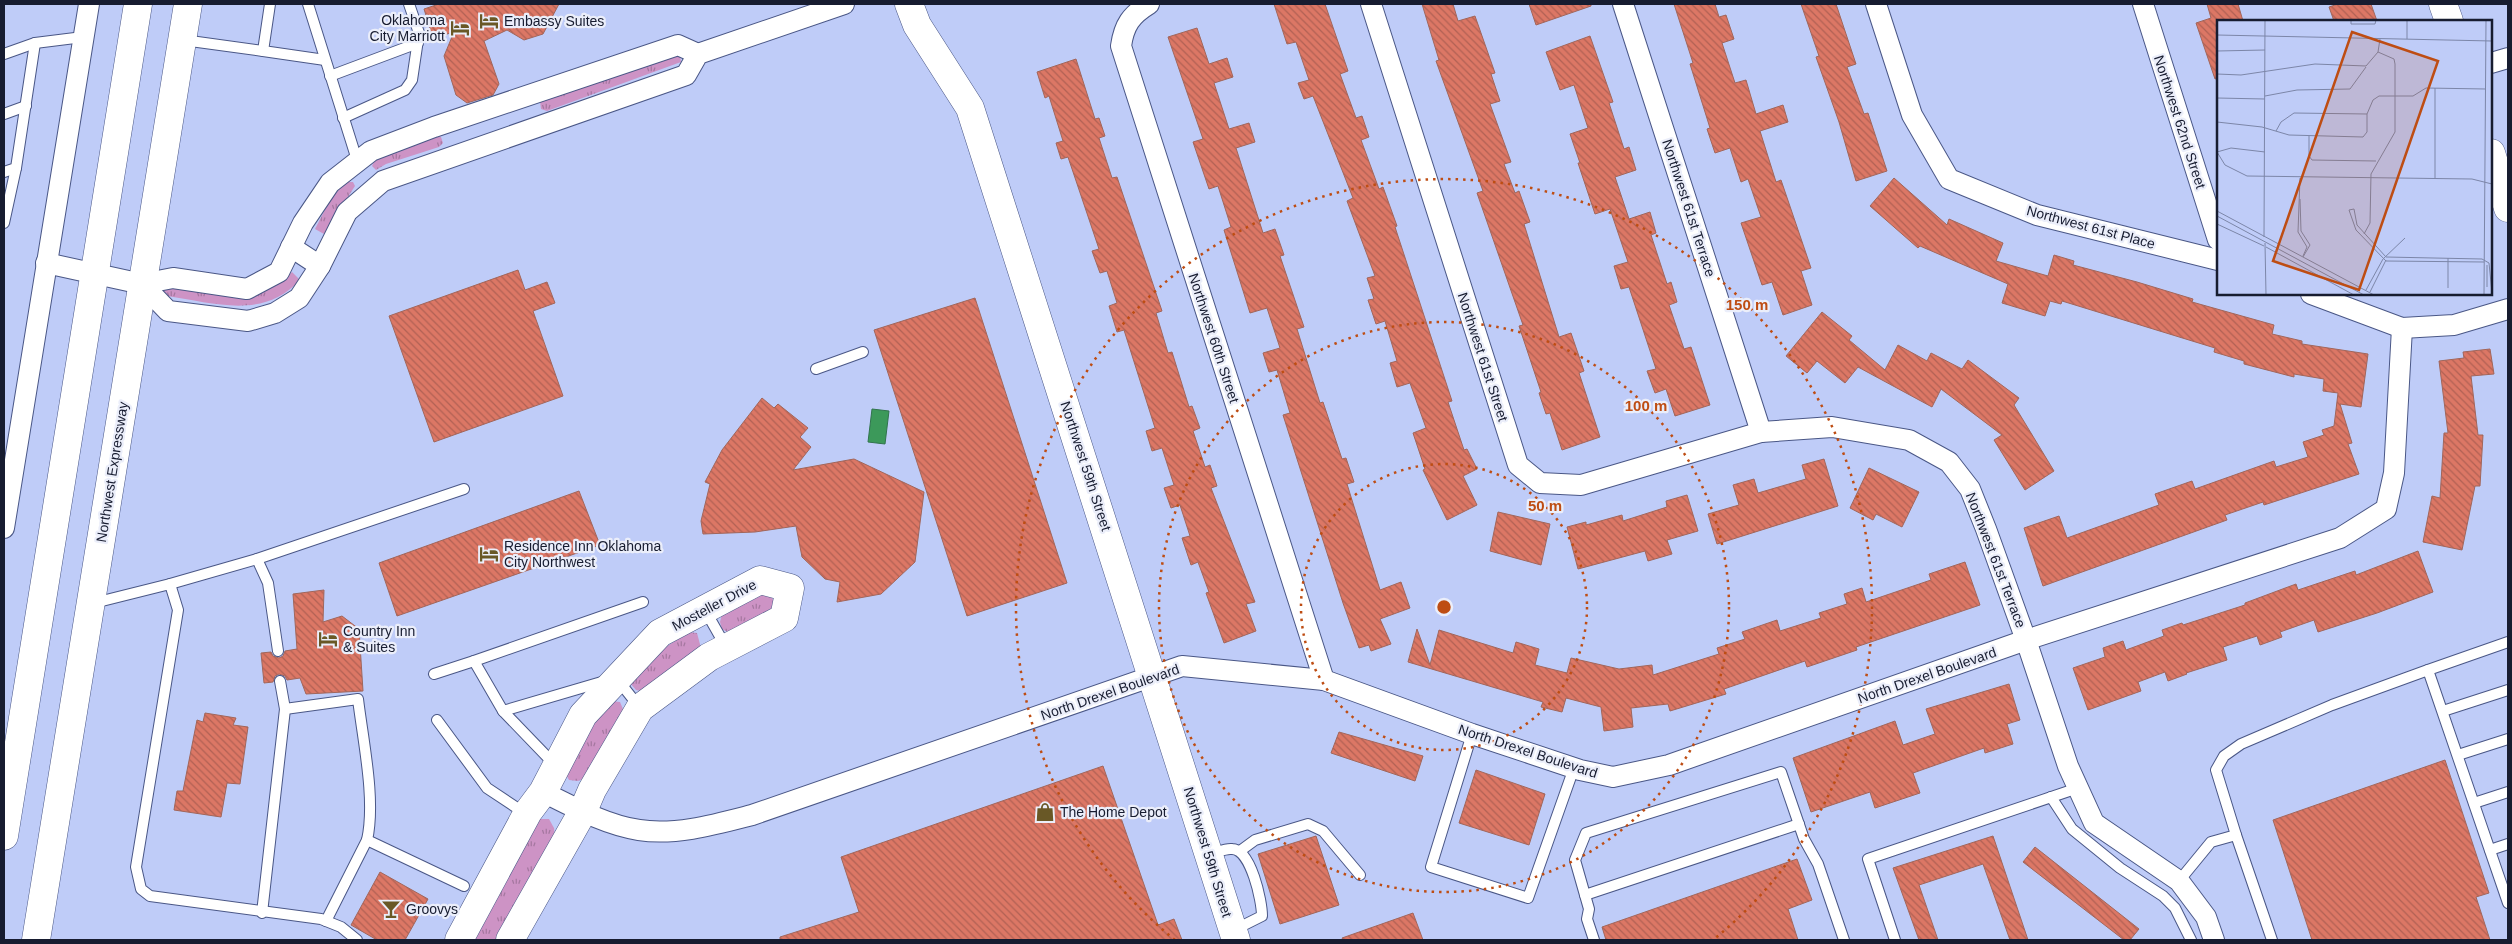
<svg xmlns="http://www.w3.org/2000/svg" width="2512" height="944" viewBox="0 0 2512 944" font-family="Helvetica,sans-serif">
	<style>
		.grass { fill: url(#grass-tufts) }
		.water { fill: #3c995a; stroke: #31744d }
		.building { fill: url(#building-back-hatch); stroke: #a1665b }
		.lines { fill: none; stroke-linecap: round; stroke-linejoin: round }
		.lane-casing { stroke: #4a5786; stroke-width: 12 }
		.street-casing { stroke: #4a5786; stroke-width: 22 }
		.secondary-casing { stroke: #4a5786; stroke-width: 29 }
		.highway-casing { stroke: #4a5786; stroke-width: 29 }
		.lane { stroke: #fff; stroke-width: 10 }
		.street { stroke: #fff; stroke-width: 20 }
		.secondary { stroke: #fff; stroke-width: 28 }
		.highway { stroke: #fff; stroke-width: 28 }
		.ring { fill: none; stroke: #be4d13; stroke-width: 2.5; stroke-dasharray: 2.5 5 }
		.labels { text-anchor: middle; stroke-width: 4.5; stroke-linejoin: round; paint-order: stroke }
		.poi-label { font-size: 14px; fill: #171c30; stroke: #ebeefa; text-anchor: start }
		.street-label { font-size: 14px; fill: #171c30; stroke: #ebeefa }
		.inset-road { fill: none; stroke: #7c86a8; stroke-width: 1 }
		.view { fill: #be4d13; fill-opacity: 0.15; stroke: #be4d13; stroke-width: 2.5 }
		.inset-edge { fill: none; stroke: #171c30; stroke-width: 2.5 }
		.centre { fill: #be4d13; stroke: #ebeefa; stroke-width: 2.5 }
		.ring-label { font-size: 15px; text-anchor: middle; font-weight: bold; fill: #be4d13; stroke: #ebeefa; stroke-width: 4.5; stroke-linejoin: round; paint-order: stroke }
	</style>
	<defs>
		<pattern id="grass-tufts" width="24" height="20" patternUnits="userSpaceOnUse" patternTransform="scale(1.25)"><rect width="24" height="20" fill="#cd93c5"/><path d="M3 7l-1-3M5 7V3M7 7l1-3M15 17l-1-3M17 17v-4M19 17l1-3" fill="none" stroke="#a577a0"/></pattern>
		<pattern id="building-back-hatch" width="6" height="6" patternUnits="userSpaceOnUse" patternTransform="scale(1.25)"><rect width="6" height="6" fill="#dc7765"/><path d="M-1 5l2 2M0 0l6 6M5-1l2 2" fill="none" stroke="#b16154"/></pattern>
	</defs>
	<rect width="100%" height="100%" fill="#bfccf8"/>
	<g class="grass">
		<path d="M673,56H680L681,62L547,111L541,109L540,101Z"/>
		<path d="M436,135L441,137L443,143L439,147L386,164L376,170L372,166C376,152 422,140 436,135Z"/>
		<path d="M345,182H353L355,186L324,234L315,229L330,200Z"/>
		<path d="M292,272L300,280C263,320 215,303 167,296L158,291L160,284L257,293L279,284Z"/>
		<path d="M766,593L772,597L775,606L774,613L731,634L722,629L720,622L722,614Z"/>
		<path d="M689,632L697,633L701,648L646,692L636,690L630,683L635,667Z"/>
		<path d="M611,701L620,702L625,714L585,778L578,781L569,780L565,773L602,708Z"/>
		<path d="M540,819H549L554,828L555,837L497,940H469Z"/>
	</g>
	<path class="water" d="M872,409L889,411L885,444L868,442Z"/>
	<g class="building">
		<path d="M439,4H559L543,34L524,40L507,30L484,41L499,84L493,95L467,103L456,95L444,56L454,32L433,38L424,9Z"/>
		<path d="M1274,4H1325L1348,71L1340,74L1356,118L1362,116L1369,137L1361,140L1379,189L1383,187L1397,226L1395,227L1452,401L1448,402L1464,450L1467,449L1477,469L1463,476L1477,505L1447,520L1423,470L1425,469L1413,433L1426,428L1410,383L1397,387L1390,363L1397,361L1385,321L1376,324L1368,300L1374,299L1367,278L1375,276L1347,201L1353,198L1313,96L1304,99L1298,83L1309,80L1296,42L1287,44Z"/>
		<path d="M1422,4H1453L1458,21L1475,16L1495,73L1491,74L1500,101L1490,104L1511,162L1504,164L1515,193L1519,191L1530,222L1524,224L1559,337L1571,333L1584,371L1579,373L1600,437L1562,450L1550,413L1546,414L1539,393L1541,392L1519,326L1523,325L1477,193L1483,191L1436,61L1439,60Z"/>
		<path d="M1529,4H1591V6L1536,25Z"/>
		<path d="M1674,4H1715L1719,17L1726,15L1734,39L1722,43L1735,83L1746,80L1756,114L1783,105L1788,122L1760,131L1776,182L1781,180L1811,268L1801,271L1812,305L1783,315L1772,282L1762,285L1741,223L1761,217L1748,179L1741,182L1730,148L1715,153L1707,129L1710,128L1690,64L1693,63Z"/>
		<path d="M1801,4H1836L1856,64L1847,67L1864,114L1868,113L1887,171L1856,181L1839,122L1816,57L1819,56Z"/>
		<path d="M2207,4H2238L2243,21H2218V78L2215,79L2196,23L2211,18Z"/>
		<path d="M2338,4H2371L2377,21H2334L2329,7Z"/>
		<path d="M1197,28L1209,64L1227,58L1233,77L1214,83L1229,129L1249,123L1255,142L1236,148L1263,233L1275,229L1284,255L1280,256L1304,327L1297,329L1320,403L1323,402L1342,459L1346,458L1354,482L1347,484L1380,590L1401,582L1410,608L1380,619L1391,644L1371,651L1369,645L1359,648L1343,603L1283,415L1290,413L1277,370L1269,372L1263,353L1280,348L1267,308L1250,313L1224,230L1231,227L1218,186L1209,189L1193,142L1203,139L1168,37Z"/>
		<path d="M1590,36L1613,102L1609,103L1624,149L1629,147L1636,170L1615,177L1629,219L1650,212L1656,233L1651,235L1667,284L1671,282L1677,302L1669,305L1684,349L1691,347L1710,405L1675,416L1666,389L1655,393L1647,371L1656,369L1629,287L1621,289L1614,266L1628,262L1610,209L1595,214L1578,163H1580L1570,134L1588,128L1574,85L1560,90L1546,52Z"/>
		<path d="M1076,59L1095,119L1099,118L1105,136L1099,138L1112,178L1117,177L1162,311L1156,313L1168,353L1172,352L1189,407L1192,406L1200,428L1193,431L1205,467L1210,465L1217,486L1211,488L1255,602L1246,604L1256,631L1224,643L1206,593L1209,592L1198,562L1191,565L1182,538L1190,536L1180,505L1171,508L1164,488L1174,485L1162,448L1152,451L1146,431L1155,428L1124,330L1117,332L1109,306L1117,303L1107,271L1100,273L1092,251L1099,249L1068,157L1061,159L1056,143L1063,141L1049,96L1045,98L1037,72Z"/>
		<path d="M1894,178L1947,225L1949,219L2003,243L1996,261L2048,276L2054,255L2074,261L2073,265L2137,282L2193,299L2192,302L2274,325L2272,334L2302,341V344L2368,354L2361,407L2340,404L2352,443L2348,444L2359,474L2264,505L2263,502L2225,515L2227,520L2043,586L2024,528L2059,516L2067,538L2159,505L2155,494L2192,481L2195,489L2274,461L2276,467L2308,457L2303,442L2324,435L2322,430L2334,426L2338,393L2323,391L2324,379L2294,374V377L2244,364V361L2214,352L2215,348L2062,301L2061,304L2050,301L2045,316L2002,303L2008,284L1920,246L1918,248L1870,206Z"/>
		<path d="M518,270L525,290L547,282L555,303L533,311L563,396L434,442L389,316Z"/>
		<path d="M975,298L1067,583L967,616L874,330Z"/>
		<path d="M1822,312L1852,336L1849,340L1885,370L1898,345L1927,361L1931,353L1962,369L1968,360L2019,398L2014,405L2054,471L2025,490L1994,440L2002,435L1941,389L1932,407L1858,367L1845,383L1817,361L1807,373L1786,356Z"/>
		<path d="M2490,349L2494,374L2471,376L2478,435H2483L2480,486H2475L2462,550L2423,542L2432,496L2440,498L2444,433H2448L2439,361L2464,358L2463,352Z"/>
		<path d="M762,398L774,408L778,404L808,428L800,437L811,447L793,470L854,459L924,492L915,562L881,594L837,602L840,582L825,579L802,557L796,526L755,532L703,534L701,521L710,484L705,482L722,450Z"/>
		<path d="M1824,459L1838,506L1717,544L1708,514L1739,505L1733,485L1754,479L1758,493L1806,479L1802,465Z"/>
		<path d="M1869,468L1919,492L1902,527L1876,514L1873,520L1850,508Z"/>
		<path d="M579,491L600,545L397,616L379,563Z"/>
		<path d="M1687,495L1698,531L1667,540L1672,554L1648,561L1645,551L1578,569L1567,527L1586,522V525L1622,515L1623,521L1667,507L1666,501Z"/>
		<path d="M1498,512L1550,524L1541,565L1490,551Z"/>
		<path d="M2418,551L2433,592L2377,613L2318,632L2314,620L2280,632L2282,637L2260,645L2257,636L2223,647L2227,660L2186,673L2187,674L2168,681L2165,672L2138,682L2141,691L2088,710L2073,668L2105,657L2103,648L2123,641L2126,650L2164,636L2162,630L2182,623L2183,625L2245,605V603L2296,584L2298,590L2355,571L2356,575Z"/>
		<path d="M1965,562L1980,605L1856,647L1857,650L1807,667L1805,661L1724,689L1726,694L1670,711L1668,704L1631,708L1633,727L1604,731L1601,707L1566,698L1562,712L1541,707L1543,702L1408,662L1417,629L1430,665L1439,630L1513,653L1516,642L1539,649L1535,665L1567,673L1571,658L1619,669L1652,665L1653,675L1719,654L1717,648L1745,639L1742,632L1777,620L1780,631L1821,618L1819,613L1847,604L1844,594L1862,588L1866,602L1931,580L1929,574Z"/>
		<path d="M324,590L323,622L342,616L359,629L363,691L306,694L300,678L287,680L285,676L279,674L275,676L273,682L264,683L261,653L271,652L273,656L279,658L283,656L285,651L297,649L293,594Z"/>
		<path d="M2009,684L2020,720L2007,724L2013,744L1985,753L1984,748L1913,773L1920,793L1875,808L1870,792L1811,812L1793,758L1895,721L1903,745L1935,734L1926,709Z"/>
		<path d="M205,713L236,718L233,725L248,727L240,784L227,783L221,817L174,810L177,791H183L197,720L203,722Z"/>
		<path d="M1339,732L1423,756L1415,781L1331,753Z"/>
		<path d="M2445,760L2489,893L2476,897L2490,940H2312L2273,820Z"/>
		<path d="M1103,766L1158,925L1174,919L1182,940H780V937L859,912L841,857Z"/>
		<path d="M1476,770L1545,794L1529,845L1459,823Z"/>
		<path d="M1316,836L1339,905L1280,924L1258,854Z"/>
		<path d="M1993,836L2028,940H2010L1983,864L1919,885L1938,940H1919L1893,868Z"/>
		<path d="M2035,847L2139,929L2130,940H2124L2023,862Z"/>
		<path d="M1797,859L1812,900L1788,909L1798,940H1606L1602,927Z"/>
		<path d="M380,872L428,899L405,940H377L351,925Z"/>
		<path d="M1413,913L1423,940H1343L1342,938Z"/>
	</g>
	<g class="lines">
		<g class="lane-casing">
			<g id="lane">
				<path d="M270,4L263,51L325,60"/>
				<path d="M308,4L357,160"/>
				<path d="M183,40L263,51"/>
				<path d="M4,54L35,43L83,37"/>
				<path d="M330,76L418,43"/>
				<path d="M4,114L26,106"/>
				<path d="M343,118L405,90L412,80L419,33L409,4"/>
				<path d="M4,172L16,168L35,43"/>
				<path d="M4,223L16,168"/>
				<path d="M816,369L863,352"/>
				<path d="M257,559L464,489"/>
				<path d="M170,584L257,559L268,583L278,651"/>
				<path d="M94,603L170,584L178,610L136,867L141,889L150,896L321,919L341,927L357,940"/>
				<path d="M705,610L726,647"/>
				<path d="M2508,642L2428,670L2508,903"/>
				<path d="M434,674L474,661"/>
				<path d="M618,680L640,708"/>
				<path d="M280,681L285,709L358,699C363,741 376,800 367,840"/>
				<path d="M605,681L503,711L474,661L643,602"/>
				<path d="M503,711L555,765"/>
				<path d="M2443,711L2508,690"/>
				<path d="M437,720L487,788L526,814"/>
				<path d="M1472,734L1431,867L1528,898L1574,768"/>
				<path d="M2458,755L2508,739"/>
				<path d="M2051,797L2072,829L2120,868L2163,896L2175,908L2191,940"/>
				<path d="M2474,803L2508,792"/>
				<path d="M2236,835L2272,940"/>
				<path d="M2490,850L2508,844"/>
				<path d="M1240,851L1255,840L1308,824L1323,831L1360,875"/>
				<path d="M1209,854C1216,853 1225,848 1232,849C1251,849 1262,901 1262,916L1234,930"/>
				<path d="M2179,881L2211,842L2236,835L2216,770L2224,756L2241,744L2332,705L2428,670"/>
				<path d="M1585,895L1799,824"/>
				<path d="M262,913L285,709"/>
				<path d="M326,921L367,840L464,886"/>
				<path d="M1594,940L1587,919L1589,909L1575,860L1586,833L1781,772L1804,839L1818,864L1844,940"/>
				<path d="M1895,940L1868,859L2078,788"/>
			</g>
		</g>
		<g class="street-casing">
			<g id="street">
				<path d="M1149,4C1131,15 1124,25 1121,46L1324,680"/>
				<path d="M1371,4L1518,465L1540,483L1581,485L1761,432"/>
				<path d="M1623,4L1761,432L1832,427L1909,440L1949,462L1970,489L1986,529L2026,640L2068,766L2094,823L2179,881L2206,917L2214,940"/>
				<path d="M1876,4L1912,115L1949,179L2037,215L2218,260"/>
				<path d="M2143,4L2218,240"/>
				<path d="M2491,63L2508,58"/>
				<path d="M291,247L320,266"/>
				<path d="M46,263L142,284L173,278L247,289L279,272L303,223L330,183L371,151L434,127L678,45L698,54"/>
				<path d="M142,284L168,311L248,321L275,313L299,298L320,266L347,212L383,181L686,75L698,54L844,4"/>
				<path d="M2311,294L2402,328L2454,325L2508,309"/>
				<path d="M4,528L89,4"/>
				<path d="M543,792C573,807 606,825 639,830C675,836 717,824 752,815L1182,666L1324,680L1472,734L1580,770L1613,777L1669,765L2026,640L2340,538L2386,509L2394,473L2402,328"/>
			</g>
		</g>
		<g class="secondary-casing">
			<g id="secondary">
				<path d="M909,4L917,25L970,108L1236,940"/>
				<path d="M2443,4L2449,21"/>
				<path d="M2491,153L2508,208"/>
				<path d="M459,940L528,812L543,792L583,715L660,633L760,580L790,588L784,618L709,657L640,708L592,790L583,811L510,940"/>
			</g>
		</g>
		<g class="highway-casing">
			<g id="highway">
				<path d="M4,836L138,4"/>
				<path d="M36,940L188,4"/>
			</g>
		</g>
		<use href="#lane" class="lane"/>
		<use href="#street" class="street"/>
		<use href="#secondary" class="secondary"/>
		<use href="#highway" class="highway"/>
	</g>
	<g class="ring">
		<circle cx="1444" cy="607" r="143"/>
		<circle cx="1444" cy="607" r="285"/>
		<path d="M1175 940A428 428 0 1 1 1713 940"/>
	</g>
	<defs>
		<g id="hotel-bare" transform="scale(1.5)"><path d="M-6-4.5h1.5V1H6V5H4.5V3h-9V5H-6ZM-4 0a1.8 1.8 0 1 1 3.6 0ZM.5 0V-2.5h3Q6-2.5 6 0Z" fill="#695826" stroke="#ebeefa" stroke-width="2.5" paint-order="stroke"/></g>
		<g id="shop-bare" transform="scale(1.5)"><path d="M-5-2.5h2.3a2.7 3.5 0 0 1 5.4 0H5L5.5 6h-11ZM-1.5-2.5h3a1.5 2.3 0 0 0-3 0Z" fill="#695826" stroke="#ebeefa" stroke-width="2.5" paint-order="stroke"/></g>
		<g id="bar-bare" transform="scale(1.5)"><path d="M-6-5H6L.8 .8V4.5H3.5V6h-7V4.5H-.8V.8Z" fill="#695826" stroke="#ebeefa" stroke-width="2.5" paint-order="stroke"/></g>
	</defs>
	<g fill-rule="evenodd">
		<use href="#hotel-bare" x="489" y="21"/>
		<use href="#hotel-bare" x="460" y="28"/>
		<use href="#hotel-bare" x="489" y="554"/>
		<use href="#hotel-bare" x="328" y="639"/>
		<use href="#shop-bare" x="1045" y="812"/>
		<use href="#bar-bare" x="391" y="909"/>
	</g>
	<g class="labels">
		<g class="poi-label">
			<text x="445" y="25" text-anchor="end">Oklahoma<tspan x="445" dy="16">City Marriott</tspan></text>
			<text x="504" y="26">Embassy Suites</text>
			<text x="504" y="551">Residence Inn Oklahoma<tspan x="504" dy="16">City Northwest</tspan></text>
			<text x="343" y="636">Country Inn<tspan x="343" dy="16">&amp; Suites</tspan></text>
			<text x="1060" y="817">The Home Depot</text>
			<text x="406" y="914">Groovys</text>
		</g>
		<g class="street-label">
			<text transform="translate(2180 122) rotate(72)" y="5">Northwest 62nd Street</text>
			<text transform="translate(1689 208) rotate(72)" y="5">Northwest 61st Terrace</text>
			<text transform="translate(2091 227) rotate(15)" y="5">Northwest 61st Place</text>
			<text transform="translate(1214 338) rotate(72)" y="5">Northwest 60th Street</text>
			<text transform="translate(1483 357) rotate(72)" y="5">Northwest 61st Street</text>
			<text transform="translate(1086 466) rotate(72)" y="5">Northwest 59th Street</text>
			<text transform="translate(112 472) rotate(-81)" y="5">Northwest Expressway</text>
			<text transform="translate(1996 560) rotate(69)" y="5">Northwest 61st Terrace</text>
			<text transform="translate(714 605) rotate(-28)" y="5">Mosteller Drive</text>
			<text transform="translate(1927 675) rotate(-19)" y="5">North Drexel Boulevard</text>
			<text transform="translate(1110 692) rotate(-19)" y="5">North Drexel Boulevard</text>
			<text transform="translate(1528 751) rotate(18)" y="5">North Drexel Boulevard</text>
			<text transform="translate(1208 852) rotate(73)" y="5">Northwest 59th Street</text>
		</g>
	</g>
	<g transform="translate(2217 20)">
		<rect width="275" height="275" fill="#bfccf8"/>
		<path class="inset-road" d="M134,0V4H158L159,0M190,0V19M0,15L275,21M0,31L48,30M0,54L24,55L98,44L149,46L161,32L163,19M218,68V158M48,76L80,70L133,69L149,47M0,78L48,79M0,102L45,107L72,115L146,117L150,112V94M59,111L64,102L77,93L150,94L156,80L162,76H196L209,68L269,69M92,116V136L95,140L159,141M0,132L8,145L30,156L255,159L275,164M0,132L14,128L48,132M83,158L81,212L90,227L86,236M83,179L84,211L93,225L86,237M0,191L157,275M0,196L147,275M0,204L47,226M147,214L153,203L154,154L178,112V44L177,39L161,32M47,217L48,0M48,223L49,275M49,227L137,275M231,238V268M267,242L169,241L139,210L132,190L137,189L140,205L169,237L265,239L272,243L275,273M270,245V267M149,270L166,239L188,218M153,272L169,240M267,275L269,0"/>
		<path class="view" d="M135,12L221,41L142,270L56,241Z"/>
		<rect width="275" height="275" class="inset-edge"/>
	</g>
	<circle cx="1444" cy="607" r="8" class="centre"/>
	<g class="ring-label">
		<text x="1747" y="310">150 m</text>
		<text x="1646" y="411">100 m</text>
		<text x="1545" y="511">50 m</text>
	</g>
	<rect width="2512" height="944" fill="none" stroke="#171c30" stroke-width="10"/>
</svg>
